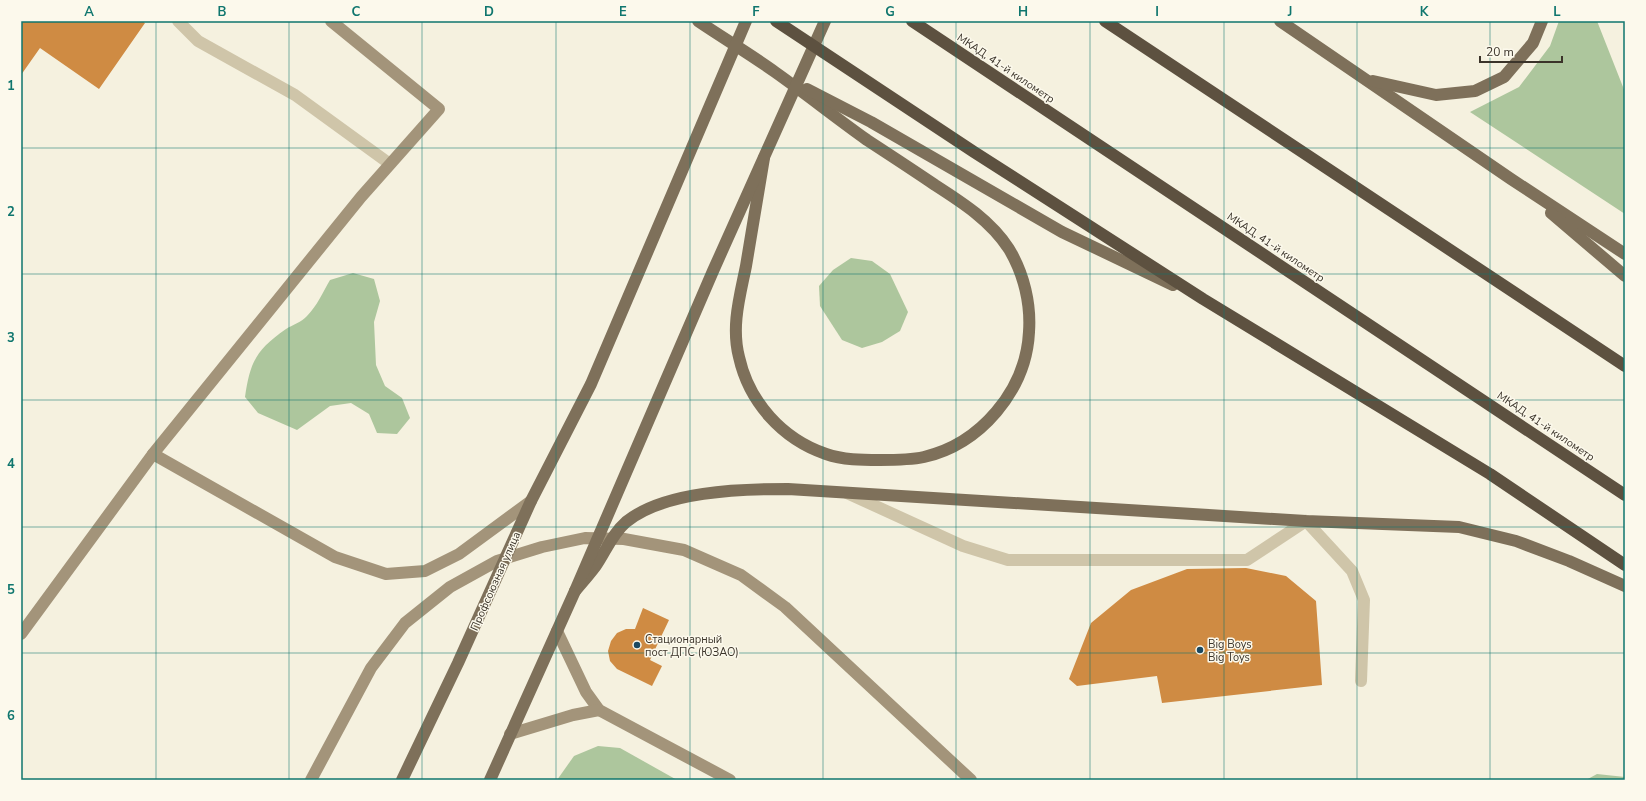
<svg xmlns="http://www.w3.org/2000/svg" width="1646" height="801" viewBox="0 0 1646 801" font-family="'Nunito Sans',sans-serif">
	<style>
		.green { fill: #adc69d }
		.building { fill: #cf8b43 }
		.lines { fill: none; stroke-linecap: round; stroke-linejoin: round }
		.lane { stroke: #cfc5a9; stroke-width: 12 }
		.secondary { stroke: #a3947a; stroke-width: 12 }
		.primary { stroke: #7e705a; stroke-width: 12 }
		.highway { stroke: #5d5140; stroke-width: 12 }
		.grid { fill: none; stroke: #0f766e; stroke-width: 1; stroke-opacity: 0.55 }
		.poi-dot { fill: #1b4961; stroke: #fcf9ec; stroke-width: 1.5 }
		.labels { text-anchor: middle; stroke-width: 3; stroke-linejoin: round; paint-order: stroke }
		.street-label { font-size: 11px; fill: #3b342a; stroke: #fcf9ec }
		.poi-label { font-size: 11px; fill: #3b342a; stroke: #fcf9ec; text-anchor: start }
		.neatline { fill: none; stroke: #0f766e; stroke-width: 1.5 }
		.grid-label { font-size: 13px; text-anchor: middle; font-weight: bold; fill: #0f766e }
	</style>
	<rect width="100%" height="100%" fill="#f5f1df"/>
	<g class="green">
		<path d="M1559,21H1597L1625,92V214L1470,112L1519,87L1550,46Z"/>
		<path d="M851,258L872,261L890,274L908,312L900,331L882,342L862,348L842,340L820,306L819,286L833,270Z"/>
		<path d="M353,273L374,279L380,301L374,322L376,365L385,386L402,398L410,418L397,434L377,433L369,414L351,403L330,406L297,430L258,413L245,397C250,362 256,350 286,329C292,325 302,322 307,316C317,306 323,292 330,280Z"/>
		<path d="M598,746L620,748L677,780H557L574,756Z"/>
		<path d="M1597,774L1625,777V780H1586Z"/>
	</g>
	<g class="building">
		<path d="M21,21H142L145,23L99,89L40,48L21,75Z"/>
		<path d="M1246,568L1286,576L1316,601L1322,685L1162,703L1157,676L1077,686L1069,679L1091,623L1131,590L1187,569Z"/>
		<path d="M643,608L669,620L650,660L662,666L652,686L617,669L610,661L608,651L611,641L617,633L626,629H635Z"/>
	</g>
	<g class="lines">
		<g class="lane">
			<path d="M178,21L198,41L295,95L390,164"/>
			<path d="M847,493L963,546L1008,560H1247L1306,521L1352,571L1364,600L1361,681"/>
		</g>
		<g class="secondary">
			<path d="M153,454L335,557L386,574L425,571L459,554L531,501"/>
			<path d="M557,631L586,692L599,710L730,780"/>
			<path d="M21,634L153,454L361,197L439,109L331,21"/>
			<path d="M510,734L573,715L599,710"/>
			<path d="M311,780L371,668L405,623L450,587L497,561L542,547L585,538L624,539L684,550L741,575L785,607L971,780"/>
		</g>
		<g class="primary">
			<path d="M698,21C723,38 750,54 775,72C806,94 836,118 867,140C890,155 913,170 935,185C963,203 991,221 1009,249C1024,274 1031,304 1029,332C1026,391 980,444 924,457C910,460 894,460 880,460C862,460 843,460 826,454C782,439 749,402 739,357C731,326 740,296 746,266C752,230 758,194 764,158"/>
			<path d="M1280,21L1511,179L1625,254"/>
			<path d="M1373,81L1436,95L1475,91L1504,77L1533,43L1542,21"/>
			<path d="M807,89L871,122L1062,232L1173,285"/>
			<path d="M1551,213L1625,276"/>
			<path d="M575,591C582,583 589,575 595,567C605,553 612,534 626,522C664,491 740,489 788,489L1306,521L1459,527L1516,541L1569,561L1625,586"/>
			<path d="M402,780L458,663L531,501L591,384L746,21"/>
			<path d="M490,780L575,591L713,271L825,21"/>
		</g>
		<g class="highway">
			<path d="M776,21L974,152L1203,299L1490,474L1625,565"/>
			<path d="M912,21L1625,495"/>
			<path d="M1105,21L1625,366"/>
		</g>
	</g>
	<path class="grid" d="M156,21V780M289,21V780M422,21V780M556,21V780M690,21V780M823,21V780M956,21V780M1090,21V780M1224,21V780M1357,21V780M1490,21V780M21,148H1625M21,274H1625M21,400H1625M21,527H1625M21,653H1625"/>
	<g class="poi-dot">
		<circle cx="637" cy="645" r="4"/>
		<circle cx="1200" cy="650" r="4"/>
	</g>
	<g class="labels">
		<g class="street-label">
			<text transform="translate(1006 68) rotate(34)" y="4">МКАД, 41-й километр</text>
			<text transform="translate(1276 247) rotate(34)" y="4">МКАД, 41-й километр</text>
			<text transform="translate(1546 426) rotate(34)" y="4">МКАД, 41-й километр</text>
			<text transform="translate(495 581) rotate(-66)" y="4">Профсоюзная улица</text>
		</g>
		<g class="poi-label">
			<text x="645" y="643">Стационарный<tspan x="645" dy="13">пост ДПС (ЮЗАО)</tspan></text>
			<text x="1208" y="648">Big Boys<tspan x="1208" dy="13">Big Toys</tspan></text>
		</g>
	</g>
	<rect width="1646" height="801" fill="none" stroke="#fcf9ec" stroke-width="44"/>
	<path d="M1480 56v6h82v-6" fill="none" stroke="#3b342a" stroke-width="2"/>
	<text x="1486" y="56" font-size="12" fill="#3b342a" stroke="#fcf9ec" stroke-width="3" paint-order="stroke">20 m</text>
	<rect x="22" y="22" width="1602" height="757" class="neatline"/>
	<g class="grid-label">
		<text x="89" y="16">A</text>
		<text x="222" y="16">B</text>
		<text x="356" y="16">C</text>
		<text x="489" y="16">D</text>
		<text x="623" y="16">E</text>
		<text x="756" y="16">F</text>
		<text x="890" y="16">G</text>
		<text x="1023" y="16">H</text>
		<text x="1157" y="16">I</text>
		<text x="1290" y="16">J</text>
		<text x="1424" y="16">K</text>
		<text x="1557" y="16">L</text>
		<text x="11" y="90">1</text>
		<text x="11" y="216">2</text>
		<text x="11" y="342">3</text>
		<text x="11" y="468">4</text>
		<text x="11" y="594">5</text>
		<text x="11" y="720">6</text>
	</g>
</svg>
